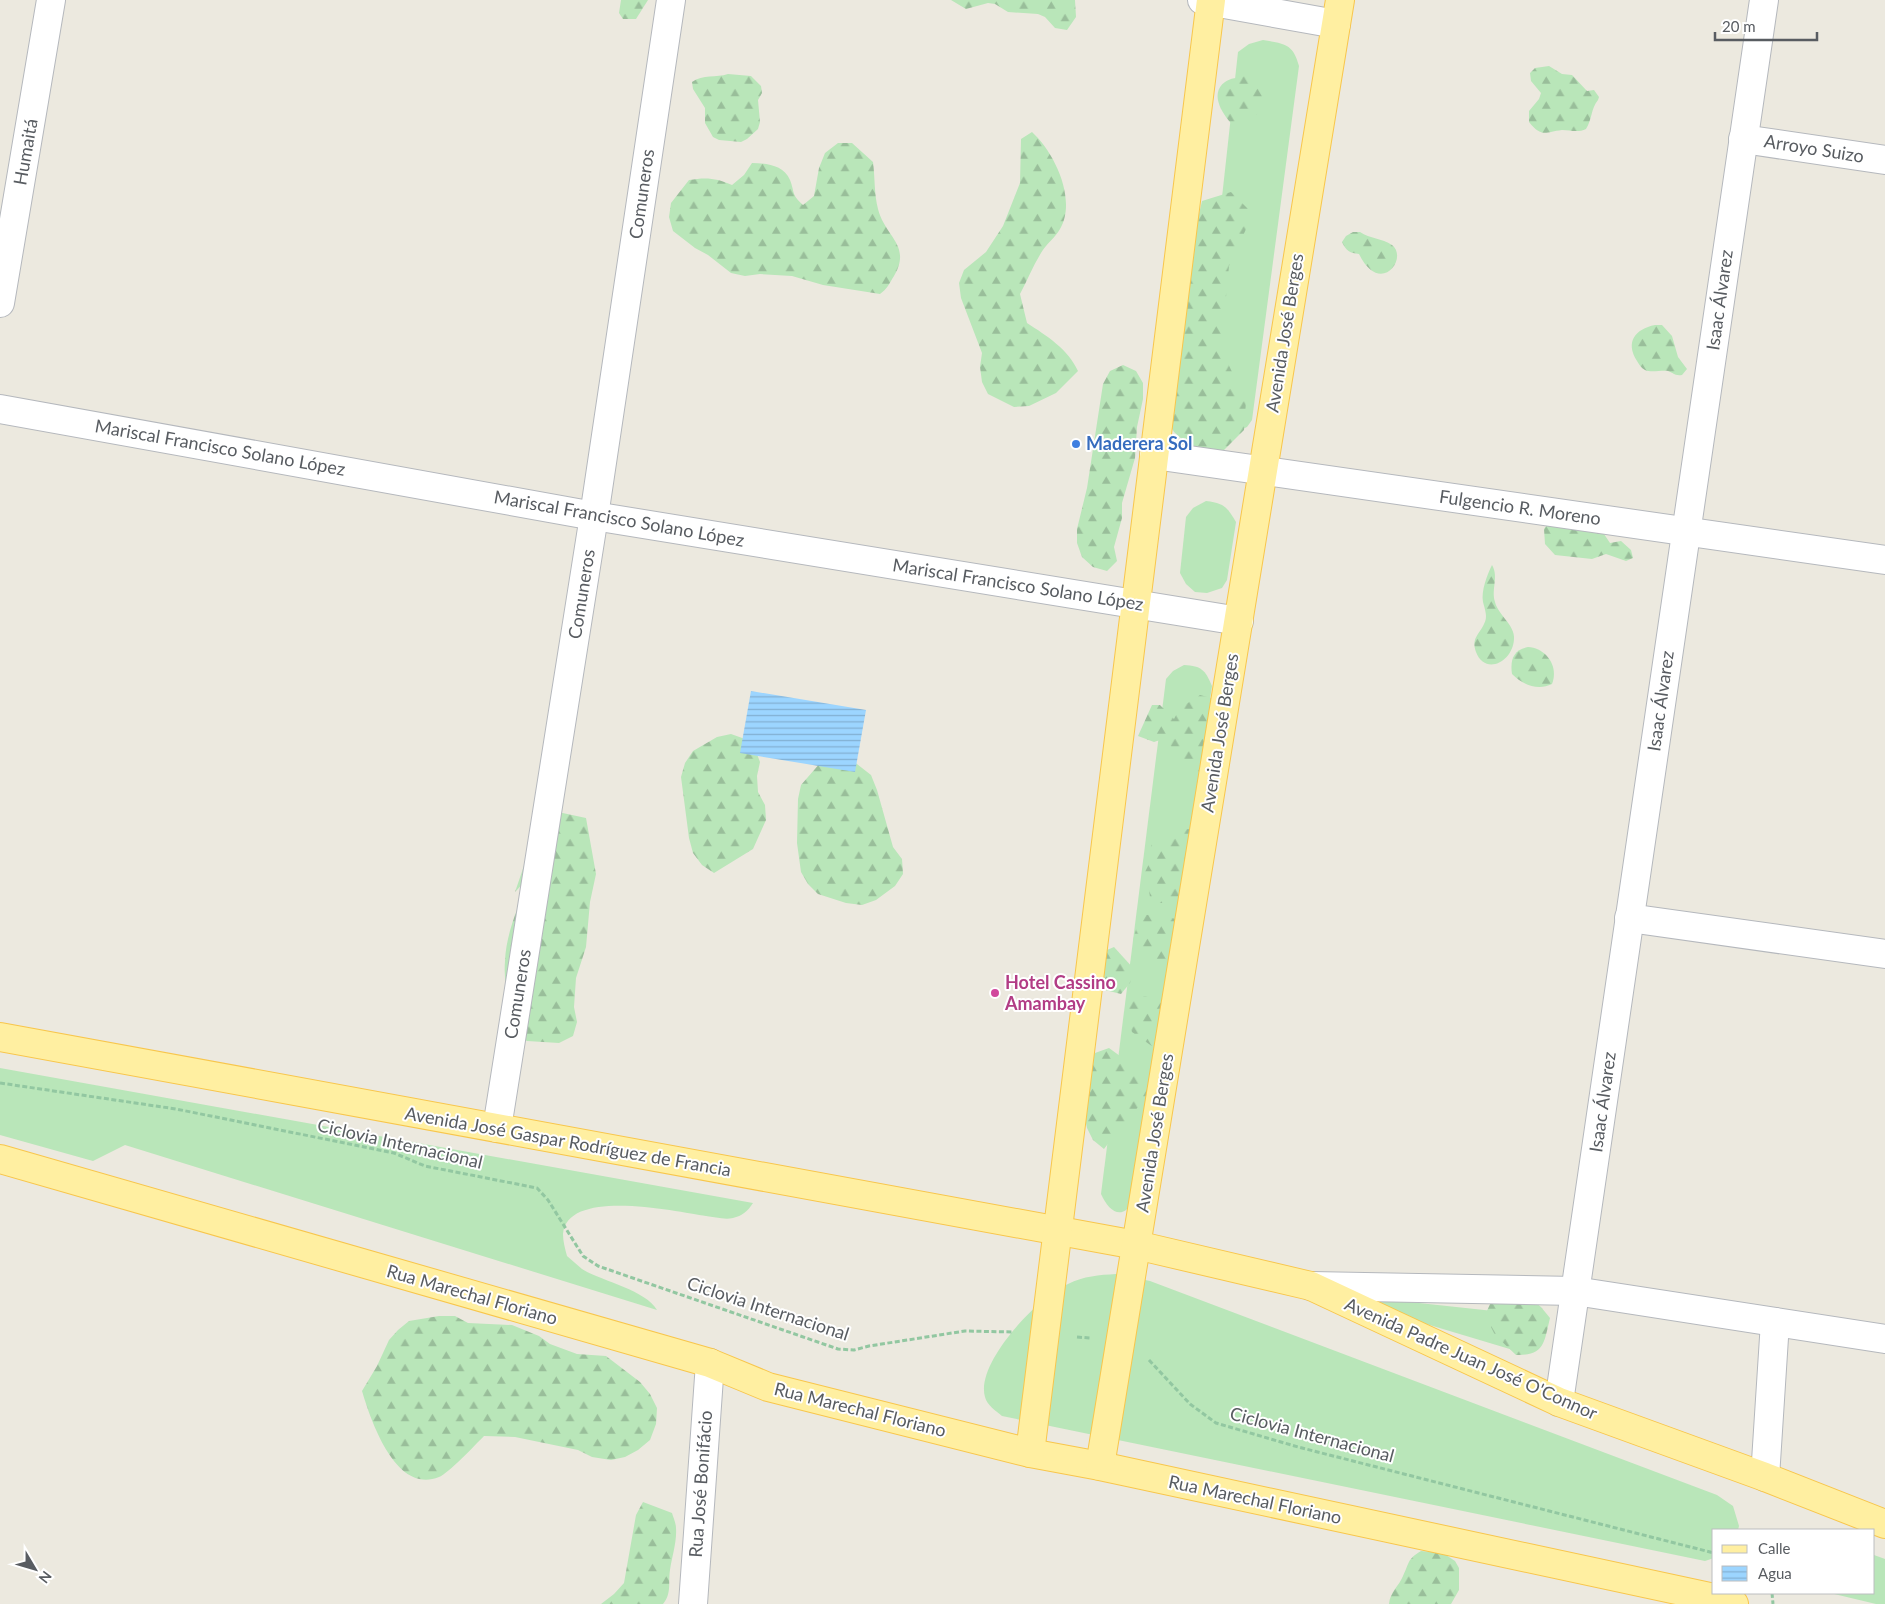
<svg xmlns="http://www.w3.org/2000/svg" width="1885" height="1604" viewBox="0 0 1885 1604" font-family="Lato,sans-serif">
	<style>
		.grass { fill: #b9e6b9 }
		.forest { fill: url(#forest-firs) }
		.water { fill: url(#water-rules) }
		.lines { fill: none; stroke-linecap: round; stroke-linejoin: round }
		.minor-casing { stroke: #b5b8bd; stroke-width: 30 }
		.major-casing { stroke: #f8c64c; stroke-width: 30 }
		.path { stroke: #92c7a1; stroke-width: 3; stroke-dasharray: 5 2.5; stroke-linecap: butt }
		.minor { stroke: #fff; stroke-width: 28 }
		.major { stroke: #ffefa1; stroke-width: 28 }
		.shop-dot { fill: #3f7fe0; stroke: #fff; stroke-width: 2 }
		.hotel-dot { fill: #d1479c; stroke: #fff; stroke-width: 2 }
		.labels { text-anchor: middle; stroke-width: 4; stroke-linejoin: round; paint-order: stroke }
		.street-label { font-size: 18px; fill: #585c61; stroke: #fff }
		.shop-label { font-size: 18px; font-weight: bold; fill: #366cbe; stroke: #fff; text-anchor: start }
		.hotel-label { font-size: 18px; font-weight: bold; fill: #b23c85; stroke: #fff; text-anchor: start }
	</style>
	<defs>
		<pattern id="forest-firs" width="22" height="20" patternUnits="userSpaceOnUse" patternTransform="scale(1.25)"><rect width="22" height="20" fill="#b9e6b9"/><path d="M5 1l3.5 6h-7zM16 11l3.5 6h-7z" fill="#99be9a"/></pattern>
		<pattern id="water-rules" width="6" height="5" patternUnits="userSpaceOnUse" patternTransform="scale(1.25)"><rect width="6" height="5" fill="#9cd5ff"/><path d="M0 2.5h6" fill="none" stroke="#82b0d2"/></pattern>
	</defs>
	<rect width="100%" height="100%" fill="#ece9df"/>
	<g class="grass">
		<path d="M1263,40C1284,44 1293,43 1299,66L1252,420L1247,427L1232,434L1198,415L1238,52L1249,44Z"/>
		<path d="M1206,501C1224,503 1227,507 1236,522L1227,580L1222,588L1207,593L1195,592L1186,584L1180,573L1186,517L1193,508Z"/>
		<path d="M1184,665C1202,666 1205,670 1212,686L1134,1199C1123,1222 1109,1212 1101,1194L1166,679L1173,671Z"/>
		<path d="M0,1068L753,1203C748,1211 742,1216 733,1218C725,1220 714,1217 706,1216C678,1212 567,1187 563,1234C563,1241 565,1249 567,1256C572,1260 577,1265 582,1269C601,1281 646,1290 657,1310L125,1145L93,1161L0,1135Z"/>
		<path d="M1116,1274L1150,1281L1717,1495L1733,1506L1739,1526L1738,1530H1714V1558L1705,1561L1002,1416C996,1411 987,1405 985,1397C975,1363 1039,1296 1068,1284C1084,1276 1099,1275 1116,1274Z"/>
		<path d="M1276,1279L1391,1300L1531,1315L1523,1353Z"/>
		<path d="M1874,1555L1885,1559V1604H1876L1830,1593H1874Z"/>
	</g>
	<g class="forest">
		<path d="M621,0H648L636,19H623L619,13Z"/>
		<path d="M951,0H1075L1076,17L1067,30L1055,28L1045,17L1038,14L1008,12L995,4L988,3L966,9Z"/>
		<path d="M1549,66L1562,74L1572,75L1587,91L1594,90L1599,97L1598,100C1591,108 1592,120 1586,129C1578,133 1570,130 1562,130C1545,132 1542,138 1529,122V111L1539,99L1541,93L1531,81L1530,73L1535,68Z"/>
		<path d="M728,74L751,76L761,86L762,93L758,100L760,122L758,129L747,139L741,142L719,140L713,137L705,123V108L693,89L692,82C703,74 716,78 728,74Z"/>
		<path d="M1244,76C1270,83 1269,106 1250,121C1246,125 1240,126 1235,127C1224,117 1208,94 1225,82C1230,78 1238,78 1244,76Z"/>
		<path d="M1032,132C1055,153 1077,200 1060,229C1055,238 1046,244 1041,253C1033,266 1027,281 1020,294L1027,323C1047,336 1068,349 1078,371L1056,393L1029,406L1014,407L988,394L982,382L980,367L982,353L961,298L959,283L964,270L986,252L1003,226L1020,183L1021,139Z"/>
		<path d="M838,143H852L873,162C875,177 874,194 878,209C885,237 912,245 894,276C889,284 887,289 880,294L823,285L792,276L760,274L745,276L731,273L708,255L695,248L673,231L669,217L671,203L689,180C706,177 717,178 732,185L744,175L752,163C766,163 784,165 790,180C795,193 791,194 803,205L814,196L819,168L825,153Z"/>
		<path d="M1231,192L1253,214L1229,266L1221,349L1246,401L1244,430L1224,450L1195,451L1174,432L1160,407L1175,317L1202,201Z"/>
		<path d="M1353,232H1360C1370,239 1382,238 1392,245C1409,258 1380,297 1359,254C1350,253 1346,251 1342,242L1346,236Z"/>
		<path d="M1655,325H1662L1672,336L1678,357L1687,369L1682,375C1674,376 1674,373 1668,371C1661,370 1651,373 1645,370C1641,368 1639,364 1637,361C1625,342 1635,329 1655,325Z"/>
		<path d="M1123,365L1136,371L1143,383V399L1137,427L1135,458L1122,503V518L1114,547L1117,561L1107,571L1093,567L1082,557L1077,543V529L1087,488L1103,384L1110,371Z"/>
		<path d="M1552,518L1572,522L1574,530L1581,527L1602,531L1610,543L1621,541L1631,550L1633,558L1626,561L1606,554L1592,559L1555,555L1545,544L1544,529Z"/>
		<path d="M1492,565C1499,577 1491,589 1495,602C1498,615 1515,625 1514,639C1513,662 1485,676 1476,652C1471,638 1479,635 1484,624C1488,617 1485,610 1483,602C1481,591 1487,575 1492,565Z"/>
		<path d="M1528,647C1546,648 1559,666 1552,684C1538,691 1523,685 1512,674C1510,660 1513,650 1528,647Z"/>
		<path d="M1200,695L1230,703L1201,775L1194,771L1189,772L1168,742L1163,739L1154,742L1138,736L1152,705H1160L1174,719L1180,708Z"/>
		<path d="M731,734L745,739L755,749L760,762L757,776L758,792L765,805L766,820L753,849L714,873L702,865L693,853L689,838L681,777L685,763L693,751L717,737Z"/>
		<path d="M848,757L871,775L877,790L893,847L902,859L903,874L895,886L876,900L862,905L846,903L818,894L808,884L801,872L797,843L798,799L801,785L821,762Z"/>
		<path d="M558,812L586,818L596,874L590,902L586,947L576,978L574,1007L577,1022L573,1036L559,1043L527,1041L514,1034C510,1010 503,985 505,961C506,932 520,903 530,876L515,892L542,813Z"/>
		<path d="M1187,829L1194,830L1181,911L1173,903H1160L1150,897L1148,884L1143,876L1152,858L1151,844L1164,837L1168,833L1182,834Z"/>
		<path d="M1161,914L1175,919L1182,931L1176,957L1162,963C1151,957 1140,951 1133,940L1137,926L1146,915Z"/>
		<path d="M1114,947L1134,969L1130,983L1121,994L1093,987L1100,953Z"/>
		<path d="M1145,996L1159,1001L1168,1012L1156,1049L1132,1032L1126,1013L1130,999Z"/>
		<path d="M1109,1048L1120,1056L1130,1067L1154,1083L1149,1097L1129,1116L1104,1149L1093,1140L1087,1128L1076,1075L1095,1053Z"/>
		<path d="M1530,1298L1541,1307L1550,1318C1544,1342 1545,1356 1516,1355L1495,1335L1485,1315L1492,1300Z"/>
		<path d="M439,1316H455L468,1323L512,1325L539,1336L550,1344L577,1354L606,1356L640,1382L650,1394L657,1408L656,1424L650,1440L638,1450L625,1457L611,1460L592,1457L578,1450L515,1437L484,1436C475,1445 448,1474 439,1477C396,1495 371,1421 362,1391L377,1366L389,1340L398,1330L409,1321Z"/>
		<path d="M643,1502L672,1513C673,1517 676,1523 676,1528C677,1542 672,1556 670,1570C668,1583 672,1593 663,1604H601L614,1594L624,1583L636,1515Z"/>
		<path d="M1421,1551L1443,1553L1455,1561L1459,1568V1590L1451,1604H1389C1390,1592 1399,1586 1403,1576C1409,1564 1407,1559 1421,1551Z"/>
	</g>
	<path class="water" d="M751,691L866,710L855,772L740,753Z"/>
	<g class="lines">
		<g class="minor-casing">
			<g id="minor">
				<path d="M1202,0L1336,24"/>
				<path d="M1743,139L1885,160"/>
				<path d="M0,303L51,0"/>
				<path d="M0,409L594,516L1239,621"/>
				<path d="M1154,455L1885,560"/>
				<path d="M1629,918L1885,954"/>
				<path d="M497,1128L594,516L671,0"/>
				<path d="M1311,1286L1575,1291L1885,1339"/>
				<path d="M1559,1402L1764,0"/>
				<path d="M1765,1477L1775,1322"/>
				<path d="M693,1604L710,1363"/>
			</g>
		</g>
		<g class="major-casing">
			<g id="major">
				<path d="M0,1037L1136,1245L1311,1286L1559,1402L1765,1477L1885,1524"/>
				<path d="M0,1159L710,1363L768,1387L1030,1453L1100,1466L1728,1601L1734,1604"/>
				<path d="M1030,1453L1211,0"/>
				<path d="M1100,1466L1340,0"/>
			</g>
		</g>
		<g class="path">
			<path d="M0,1083L176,1109L394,1153L425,1166L537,1188L548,1200L583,1256L598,1266L838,1349L854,1350L869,1346L965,1331L1013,1332"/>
			<path d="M1077,1337L1090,1338"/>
			<path d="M1149,1360L1190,1404L1216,1423L1298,1447L1714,1553"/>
			<path d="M1772,1593L1773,1604"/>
		</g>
		<use href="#minor" class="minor"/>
		<use href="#major" class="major"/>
	</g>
	<circle class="shop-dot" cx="1076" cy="444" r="5"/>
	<circle class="hotel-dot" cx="995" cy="993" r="5"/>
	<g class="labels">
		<g class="street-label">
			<text transform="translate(1814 149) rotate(9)" y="6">Arroyo Suizo</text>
			<text transform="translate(26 152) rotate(-80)" y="6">Humaitá</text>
			<text transform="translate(642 194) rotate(-82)" y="6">Comuneros</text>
			<text transform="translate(1720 300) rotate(-82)" y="6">Isaac Álvarez</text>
			<text transform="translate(1285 333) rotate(-81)" y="6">Avenida José Berges</text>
			<text transform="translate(220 448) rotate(10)" y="6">Mariscal Francisco Solano López</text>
			<text transform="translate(1520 508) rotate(8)" y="6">Fulgencio R. Moreno</text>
			<text transform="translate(619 519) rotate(10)" y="6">Mariscal Francisco Solano López</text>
			<text transform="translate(1018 585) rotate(9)" y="6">Mariscal Francisco Solano López</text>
			<text transform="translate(582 594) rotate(-81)" y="6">Comuneros</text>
			<text transform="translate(1661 701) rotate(-82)" y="6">Isaac Álvarez</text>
			<text transform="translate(1220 733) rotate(-81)" y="6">Avenida José Berges</text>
			<text transform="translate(518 994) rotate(-81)" y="6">Comuneros</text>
			<text transform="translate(1603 1102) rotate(-82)" y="6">Isaac Álvarez</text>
			<text transform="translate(1155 1133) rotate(-81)" y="6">Avenida José Berges</text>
			<text transform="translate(568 1142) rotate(10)" y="6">Avenida José Gaspar Rodríguez de Francia</text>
			<text transform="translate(400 1144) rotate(13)" y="6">Ciclovia Internacional</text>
			<text transform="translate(472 1295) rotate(16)" y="6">Rua Marechal Floriano</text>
			<text transform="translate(768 1309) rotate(18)" y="6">Ciclovia Internacional</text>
			<text transform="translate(1471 1359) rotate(24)" y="6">Avenida Padre Juan José O'Connor</text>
			<text transform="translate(860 1410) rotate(14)" y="6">Rua Marechal Floriano</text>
			<text transform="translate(1312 1435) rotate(15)" y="6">Ciclovia Internacional</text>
			<text transform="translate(701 1484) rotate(-86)" y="6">Rua José Bonifácio</text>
			<text transform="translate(1255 1500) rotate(12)" y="6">Rua Marechal Floriano</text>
		</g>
		<g class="shop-label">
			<text x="1086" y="450">Maderera Sol</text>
		</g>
		<g class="hotel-label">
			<text x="1005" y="989">Hotel Cassino<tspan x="1005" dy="21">Amambay</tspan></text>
		</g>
	</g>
	<rect x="1712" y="1529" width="162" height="65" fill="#ffffff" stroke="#bcbec0"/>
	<rect x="1722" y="1545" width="25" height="8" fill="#ffefa1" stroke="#bcbec0"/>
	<text x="1758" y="1554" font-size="15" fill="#585c61">Calle</text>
	<rect x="1722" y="1566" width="25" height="15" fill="url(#water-rules)" stroke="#bcbec0"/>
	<text x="1758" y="1579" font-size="15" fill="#585c61">Agua</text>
	<g transform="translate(35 1569) rotate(128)" stroke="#ffffff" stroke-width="4" paint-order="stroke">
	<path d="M0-4L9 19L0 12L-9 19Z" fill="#585c61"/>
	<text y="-8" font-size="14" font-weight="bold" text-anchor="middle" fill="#585c61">N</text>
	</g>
	<path d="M1715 32v8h102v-8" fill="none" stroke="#585c61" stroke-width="2.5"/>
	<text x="1722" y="32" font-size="15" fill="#585c61" stroke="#ffffff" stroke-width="4" paint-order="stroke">20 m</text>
</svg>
